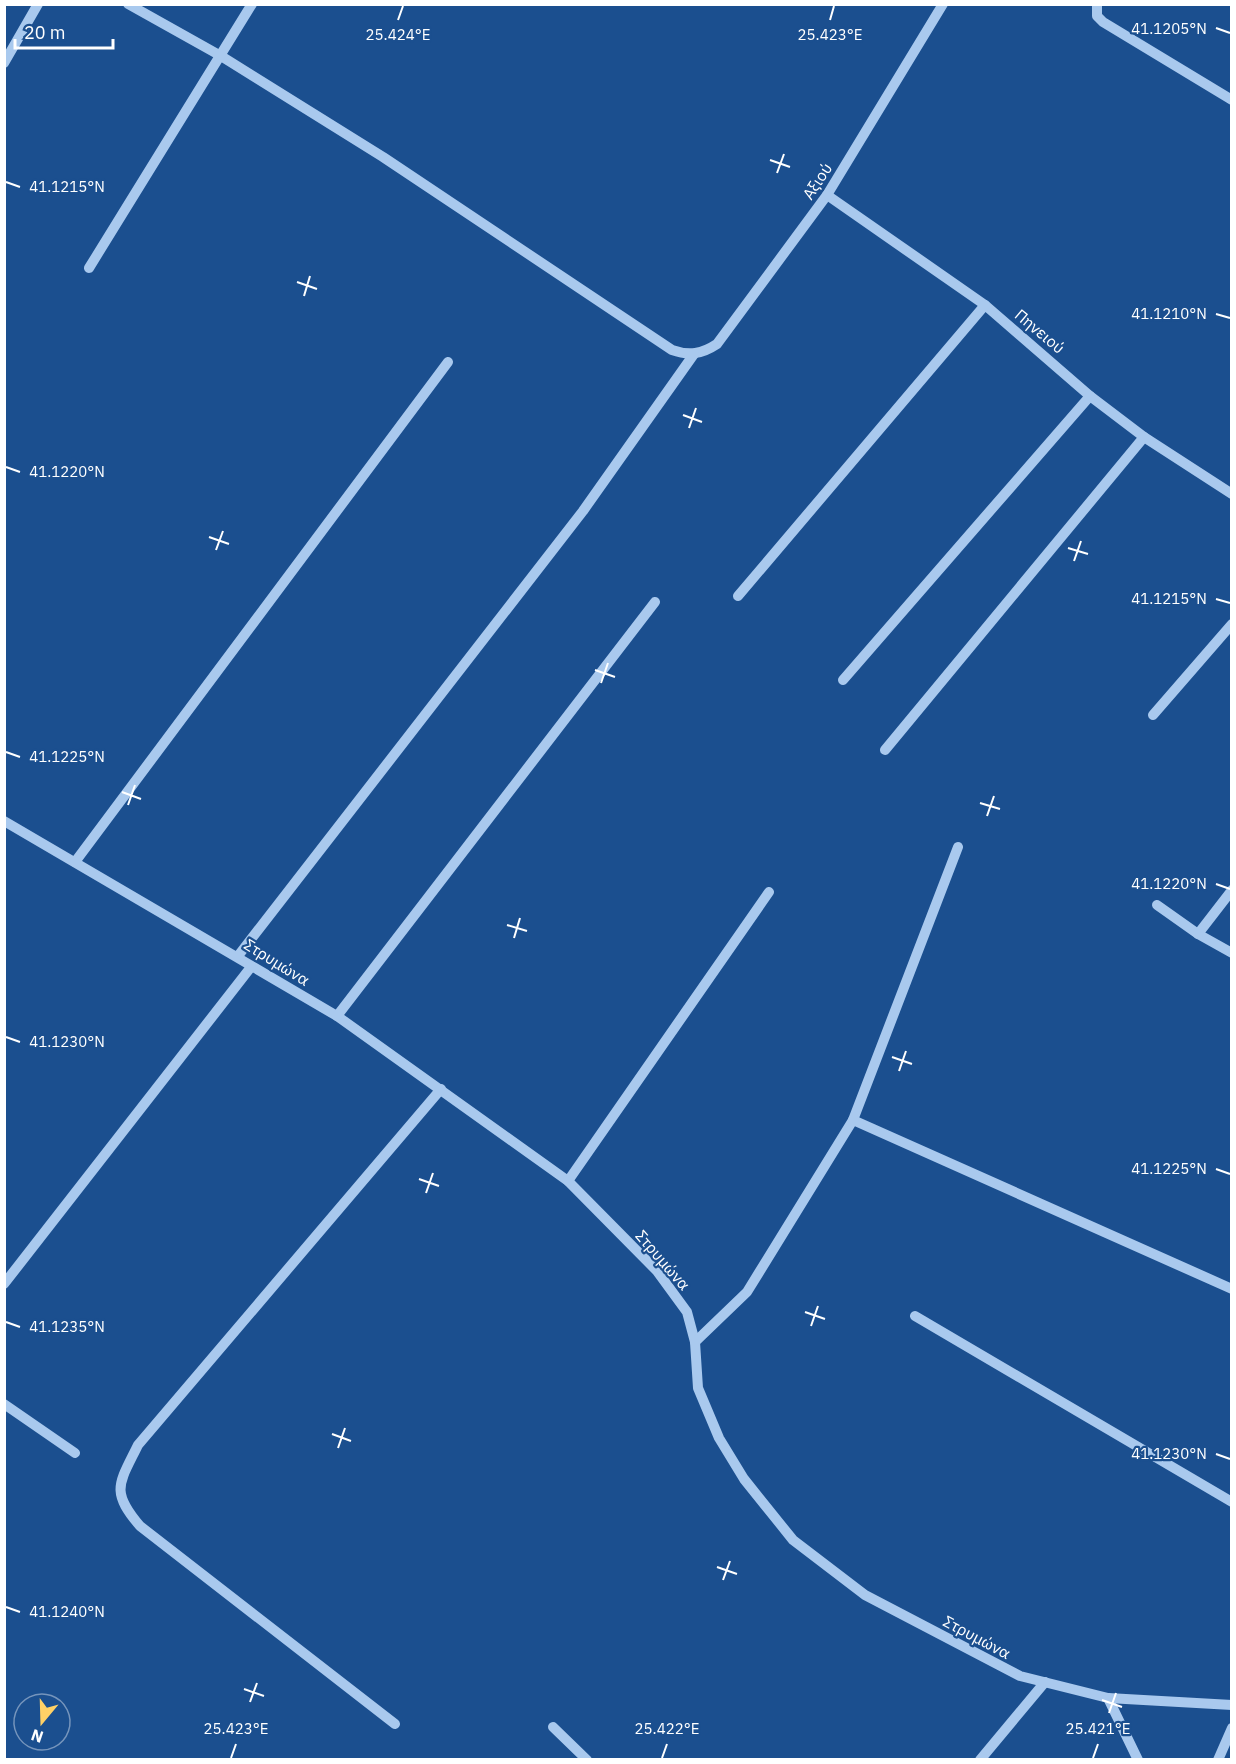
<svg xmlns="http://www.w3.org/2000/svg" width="1236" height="1764" viewBox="0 0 1236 1764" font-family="'IBM Plex Sans',sans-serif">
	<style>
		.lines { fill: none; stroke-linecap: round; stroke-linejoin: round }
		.minor { stroke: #a9c9ee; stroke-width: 10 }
		.ticks { fill: none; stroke: #fff; stroke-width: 2 }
		.labels { text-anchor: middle; stroke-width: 4.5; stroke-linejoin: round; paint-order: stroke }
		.street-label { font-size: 16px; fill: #fff; stroke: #1b4f8f }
		.ticks-label { font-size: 15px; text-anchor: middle; fill: #fff; stroke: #1b4f8f; stroke-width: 4.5; stroke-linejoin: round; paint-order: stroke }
	</style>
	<rect width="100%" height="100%" fill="#1b4f8f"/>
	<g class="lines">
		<g class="minor">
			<path d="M128,4L221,56L383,157L672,350C689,356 702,354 717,344L827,195L943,4"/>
			<path d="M1097,4V16L1103,22L1232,100"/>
			<path d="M4,63L38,4"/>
			<path d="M827,195L985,305L1090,396L1144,437L1232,494"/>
			<path d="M89,268L252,4"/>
			<path d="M738,596L985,305"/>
			<path d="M843,680L1090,396"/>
			<path d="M1153,715L1232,624"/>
			<path d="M885,750L1144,437"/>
			<path d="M4,821L337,1016L568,1181L657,1271L687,1312L695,1342L698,1388L719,1438L744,1479L793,1540L865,1595L1020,1676L1108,1698L1232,1705"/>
			<path d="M75,862L448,362"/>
			<path d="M1232,890L1198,934L1232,953"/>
			<path d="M1157,905L1198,934"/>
			<path d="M238,956L583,511L694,354"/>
			<path d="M337,1016L655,602"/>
			<path d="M853,1120L1232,1289"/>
			<path d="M568,1181L769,892"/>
			<path d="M4,1284L251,967"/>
			<path d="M915,1316L1232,1502"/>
			<path d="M695,1342L747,1292L853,1120L958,847"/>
			<path d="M4,1404L75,1453"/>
			<path d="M1108,1698L1138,1760"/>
			<path d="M395,1724L140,1526C110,1491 119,1484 138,1445L441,1089"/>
			<path d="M553,1727L587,1760"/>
			<path d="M980,1760L1045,1682"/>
			<path d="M1218,1760L1232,1728"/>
		</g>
	</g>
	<path class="ticks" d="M398,20L403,6M830,20L834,6M1216,28L1230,33M770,160L790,167M777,173L784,154M6,182L20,187M297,282L317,289M304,296L310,276M1216,314L1230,318M683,415L702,422M689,428L696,408M6,467L20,472M209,537L229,544M1068,548L1088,554M216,550L223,531M1074,561L1081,541M1216,599L1230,603M595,670L615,677M601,683L608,663M6,752L20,757M122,792L141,799M980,803L1000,809M128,805L135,785M987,816L994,796M1216,884L1230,889M507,925L527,931M514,938L520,918M6,1037L20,1042M892,1057L912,1064M899,1071L906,1051M1216,1169L1230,1174M419,1179L439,1186M426,1193L433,1173M805,1312L825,1319M6,1322L20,1327M811,1326L818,1306M332,1434L351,1441M338,1448L345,1428M1216,1454L1230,1459M717,1567L737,1574M723,1580L730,1561M6,1607L20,1612M244,1689L264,1696M1102,1700L1122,1707M250,1702L257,1683M1109,1713L1116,1693M231,1758L236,1744M662,1758L667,1744M1093,1758L1098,1744"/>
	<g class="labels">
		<g class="street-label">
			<text transform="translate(817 181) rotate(-57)" y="6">Αξιού</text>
			<text transform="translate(1040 331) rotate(40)" y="6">Πηνειού</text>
			<text transform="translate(277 962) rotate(32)" y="6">Στρυμώνα</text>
			<text transform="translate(663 1260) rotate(49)" y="6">Στρυμώνα</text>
			<text transform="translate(977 1637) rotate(28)" y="6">Στρυμώνα</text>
		</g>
	</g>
	<g class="ticks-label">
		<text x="1169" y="34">41.1205°N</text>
		<text x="398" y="40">25.424°E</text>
		<text x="830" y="40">25.423°E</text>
		<text x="67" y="192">41.1215°N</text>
		<text x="1169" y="319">41.1210°N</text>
		<text x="67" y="477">41.1220°N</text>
		<text x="1169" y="604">41.1215°N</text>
		<text x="67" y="762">41.1225°N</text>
		<text x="1169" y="889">41.1220°N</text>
		<text x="67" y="1047">41.1230°N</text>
		<text x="1169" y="1174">41.1225°N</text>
		<text x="67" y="1332">41.1235°N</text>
		<text x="1169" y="1459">41.1230°N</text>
		<text x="67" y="1617">41.1240°N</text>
		<text x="236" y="1734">25.423°E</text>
		<text x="667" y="1734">25.422°E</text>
		<text x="1098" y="1734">25.421°E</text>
	</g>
	<rect width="1236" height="1764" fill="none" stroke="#ffffff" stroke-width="12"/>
	<g transform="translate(42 1722) rotate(199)"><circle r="28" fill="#1b4f8f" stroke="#7695bc" stroke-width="1.5"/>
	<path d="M0-4.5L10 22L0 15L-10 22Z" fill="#ffd166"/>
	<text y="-9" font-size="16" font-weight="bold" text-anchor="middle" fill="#ffffff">N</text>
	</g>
	<path d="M15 39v9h98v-9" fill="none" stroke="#ffffff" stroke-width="3"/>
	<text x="24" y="39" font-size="18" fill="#ffffff" stroke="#1b4f8f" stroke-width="4.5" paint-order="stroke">20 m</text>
</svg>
